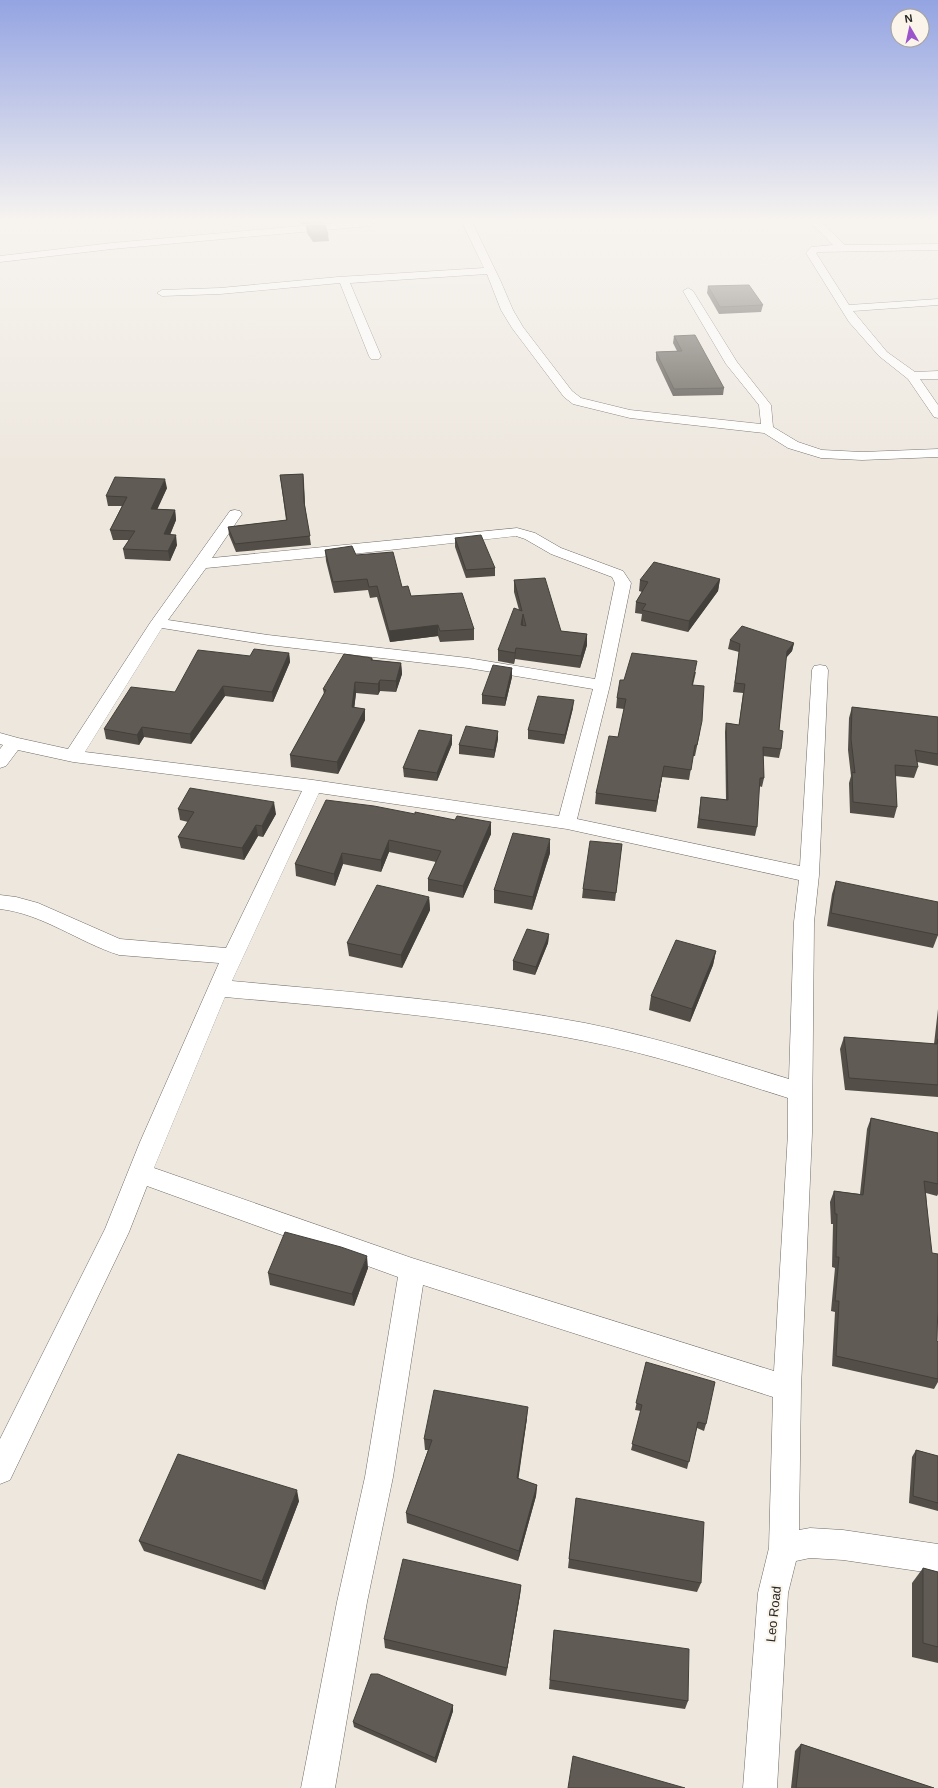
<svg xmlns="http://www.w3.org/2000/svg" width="938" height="1788" viewBox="0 0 938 1788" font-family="Arial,sans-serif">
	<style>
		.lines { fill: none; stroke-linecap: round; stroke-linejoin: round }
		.minor-casing { stroke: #706b64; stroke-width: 1 }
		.minor { fill: #fff; fill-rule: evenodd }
		.wall { fill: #534e48 }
		.shaded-wall { fill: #43403b }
		.building { fill: #605b54; stroke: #43403b; fill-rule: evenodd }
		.labels { text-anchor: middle; stroke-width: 4; stroke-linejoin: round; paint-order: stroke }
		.near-street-label { font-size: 13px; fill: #282623; stroke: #faf4eb }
	</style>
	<rect width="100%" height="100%" fill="#ede7de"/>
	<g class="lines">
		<g class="minor-casing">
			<g id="minor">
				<path d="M368,220H380L369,226L112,249L0,262V256L112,243Z"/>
				<path d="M461,220H471L501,282L513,310L523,327L572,391L581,398L630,410L761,424L759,405L726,364L683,291L688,288L693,291L737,362L771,405L773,427L798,442L822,450L862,452L938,449V457L862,460L821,458L788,448L764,433L630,418L573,404L564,397L512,328L501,310L487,274L350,283L381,356L379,359H371L369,356L340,283L220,294L162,296L157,293L162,290L220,288L338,277L484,268Z"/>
				<path d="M808,220H819L845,245L938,244V250L818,252L816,253L849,305L938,299V305L853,311L887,352L915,372L938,371V379H920L938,405V418L934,417L908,379L879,356L849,322L806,253L811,247L833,245Z"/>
				<path d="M235,510L240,511L242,514L212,558L517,528L535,533L561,548L623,571L631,583L610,685L577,819L800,866L812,670L814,666L820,665L826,666L828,670L819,875L814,922L812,1133L801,1388L799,1530L810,1528L843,1530L938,1544V1574L843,1560L810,1558L796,1561L788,1593L777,1788H743L758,1593L769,1548L773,1397L423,1285L393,1477L367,1602L335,1788H301L337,1602L365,1477L398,1277L147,1186L129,1232L10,1480L0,1484V1439L105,1229L140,1142L219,963L119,955C78,942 43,914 0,909V895L16,897L38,903L120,939L226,948L302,791L73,762L18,750L6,766L0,768V749L3,745L0,744V733L18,738L68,749L150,623L230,511ZM516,536L525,539L551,554L612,577L615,583L595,679L468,658L268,635L168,620L206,568L362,553ZM162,628L268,645L468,668L593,689L559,816L313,780L85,752ZM319,793L567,829L799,880L794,922L789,1079C721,1058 655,1037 585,1023C469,1001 350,992 232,981ZM225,997C346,1008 466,1017 585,1041C654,1054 721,1077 788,1098V1133L774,1371L412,1258L154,1168Z"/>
			</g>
		</g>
		<use href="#minor" class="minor"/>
	</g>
	<g class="wall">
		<path d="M298,220H323V223L301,224Z"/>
		<path d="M306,226L328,235L329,241L313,242L307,233Z"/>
		<path d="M708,286L763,305L761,312L719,314L707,293Z"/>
		<path d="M674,336L724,388L723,395L673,396L656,360V352L677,351L673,343Z"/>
		<path d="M303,474L305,506L311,545L236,552L229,535L228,527L286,520L280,475Z"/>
		<path d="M167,488L157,509L175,510L176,520L170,535L177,545L170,561L125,559L123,549L129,540H113L110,530L122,506H108L106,496Z"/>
		<path d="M455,538L495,568V576L466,578L455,547Z"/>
		<path d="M325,550L356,555L402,587L411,596L474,629V640L440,642L438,636L390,642L377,597L370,598L368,590L334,593L326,561Z"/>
		<path d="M720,579L718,591L688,632L641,621L642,614L635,613L636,602L642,592L639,591L640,580Z"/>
		<path d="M514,580L561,631L587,634V645L580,668L515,659L514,664L498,661V650L519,610L514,592Z"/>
		<path d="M730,640L794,643L792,651L786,658L779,730L781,749L779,758L763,756L764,778L762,787L759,786L757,827L755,836L697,828L701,797L726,800L725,732L726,723L739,725L743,693L733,692L739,652L728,649Z"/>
		<path d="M289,653L290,662L273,702L225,696L191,744L144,737L139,745L106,739L104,729L175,692L250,656Z"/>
		<path d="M372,658L373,660L401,663L402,674L396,692L380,691L378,695L356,693L354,708L365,709V720L338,774L291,767L290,755L324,694L323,689Z"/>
		<path d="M512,668V677L505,706L482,704V695Z"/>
		<path d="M696,672L693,685L700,732L695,756H693L689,780L662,777L656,812L595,804L596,793L618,737L624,709L616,708L617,698L624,680Z"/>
		<path d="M852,707L938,717V766L917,762L918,767L914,778L895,776L897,807L894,818L850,813L849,783L851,776L848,750L849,718Z"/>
		<path d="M573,708L564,744L528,739V730Z"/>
		<path d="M498,739L494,758L459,754V745Z"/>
		<path d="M452,744L437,781L404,777L403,768Z"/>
		<path d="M178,809L276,814L263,837L258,836L244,860L181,848L178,837L188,822L180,820Z"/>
		<path d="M415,814L455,820L491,822V834L463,898L428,891V879L436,862L389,852L381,872L343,864L335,886L296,876L295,864Z"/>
		<path d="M622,844L615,901L582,898L583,889Z"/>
		<path d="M550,853L532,910L494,903V890Z"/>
		<path d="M836,881L938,935L933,948L827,926L832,894Z"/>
		<path d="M429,897L430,910L402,968L349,956L347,943Z"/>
		<path d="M549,934L548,943L535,975L513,970V961Z"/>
		<path d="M716,951L713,965L690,1022L649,1010L651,996Z"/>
		<path d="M938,1009V1097L845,1090L840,1049L844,1037L934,1044Z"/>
		<path d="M871,1118L938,1133V1194L937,1196L926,1193L937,1341L938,1342V1382L934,1389L832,1366L835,1312L831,1311L835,1268L832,1267L833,1224H831L830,1202L834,1191L860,1194L867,1129Z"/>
		<path d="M368,1268L354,1306L270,1285L268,1273Z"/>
		<path d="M646,1362L706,1424L704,1431L697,1428L687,1469L631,1450L641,1411L635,1410Z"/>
		<path d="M527,1418L518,1479L537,1485L536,1496L518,1561L407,1523L406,1513L428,1450H425L424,1439Z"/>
		<path d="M916,1450L938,1456V1511L909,1503L912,1457Z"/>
		<path d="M576,1498L701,1583L697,1592L568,1568Z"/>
		<path d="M299,1501L265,1590L144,1551L139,1541Z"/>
		<path d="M923,1568L938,1572V1663L912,1657V1583Z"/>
		<path d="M521,1585L520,1595L506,1676L385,1648L384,1639Z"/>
		<path d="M554,1630L688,1701L685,1709L549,1689L553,1638Z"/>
		<path d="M453,1705V1711L436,1763L354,1727L353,1722Z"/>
		<path d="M801,1744L934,1788H791L795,1751Z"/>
	</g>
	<g class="shaded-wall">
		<path d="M301,220H323V223L301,224Z"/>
		<path d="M303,474L304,482L305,510L304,502Z"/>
		<path d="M165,479L167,488L153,519L151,509Z"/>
		<path d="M175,510L176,520L166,544L164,534Z"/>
		<path d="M176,535L177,545L170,561L168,551Z"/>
		<path d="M720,579L718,591L688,632L689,621Z"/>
		<path d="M523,614V625L520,637L521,625Z"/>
		<path d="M438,625V636L390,642L389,631Z"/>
		<path d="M587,634V645L580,668L581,656Z"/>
		<path d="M794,643L792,651L785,659L787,651Z"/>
		<path d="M516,648L515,659L514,664L515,653Z"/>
		<path d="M289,653L290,662L273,702L272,692Z"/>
		<path d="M401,663L402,674L396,692V681Z"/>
		<path d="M512,668V677L505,706V698Z"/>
		<path d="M380,680V691L378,695V684Z"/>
		<path d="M355,682L356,693L353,719L352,707Z"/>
		<path d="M223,686L225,696L191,744L190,734Z"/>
		<path d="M574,700L573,708L564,744L565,735Z"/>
		<path d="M365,709V720L338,774L337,762Z"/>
		<path d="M142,727L144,737L139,745L137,735Z"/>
		<path d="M498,731V739L494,758V750Z"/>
		<path d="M452,735V744L437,781V773Z"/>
		<path d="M664,766L662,777L656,812L657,801Z"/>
		<path d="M274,802L276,814L263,837L262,826Z"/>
		<path d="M491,822V834L463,898V886Z"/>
		<path d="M256,825L258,836L244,860L242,848Z"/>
		<path d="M550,839V853L532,910L533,897Z"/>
		<path d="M389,840V852L381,872V860Z"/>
		<path d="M342,853L343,864L335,886L334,874Z"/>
		<path d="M429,897L430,910L402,968L401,955Z"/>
		<path d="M549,934L548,943L535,975L536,967Z"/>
		<path d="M716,951L713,965L690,1022L692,1009Z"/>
		<path d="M367,1256L368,1268L354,1306L352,1294Z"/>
		<path d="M528,1407L527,1418L517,1489V1478Z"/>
		<path d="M537,1485L536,1496L518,1561L519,1551Z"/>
		<path d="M297,1490L299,1501L265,1590L262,1581Z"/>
		<path d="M521,1585L520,1595L506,1676L507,1668Z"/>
		<path d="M453,1705V1711L436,1763L435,1758Z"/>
	</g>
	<g class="building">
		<path d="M325,225L328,235L312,236L306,226Z"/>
		<path d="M749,285L763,305L720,307L708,286Z"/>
		<path d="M695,335L724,388L674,389L656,352L682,351L674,336Z"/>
		<path d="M303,474L304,502L310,536L235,544L228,527L287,520L280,475Z"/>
		<path d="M115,477L165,479L151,509L175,510L164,534L176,535L168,551L123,549L135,531L110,530L127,497L106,496Z"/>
		<path d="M481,535L495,568L466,570L455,538Z"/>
		<path d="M352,546L356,555L393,552L402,587L408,586L411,596L462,593L474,629L440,631L438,625L389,631L377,586L369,587L367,579L333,582L325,550Z"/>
		<path d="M654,562L720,579L689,621L642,610L646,604L636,602L648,582L640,580Z"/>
		<path d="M545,578L561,631L587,634L581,656L516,648L515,653L498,650L514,608L522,611L514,580ZM523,614L526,626L521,625Z"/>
		<path d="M742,626L794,643L787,651L779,730L783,731L781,749L763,747L764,778H760L757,827L699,819L701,797L728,800L726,723L739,725L745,684L735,683L740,644L730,640Z"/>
		<path d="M254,649L289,653L272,692L223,686L190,734L142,727L137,735L104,729L131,687L175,692L198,650L250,656Z"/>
		<path d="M632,653L697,661L692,685L704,686L702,721L697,745H695L691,770L664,766L657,801L596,793L609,736L618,737L626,699L617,698L620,680H624Z"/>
		<path d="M344,654L372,658L371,660L401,663L396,681L380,680L378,684L355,682L352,707L365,709L337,762L290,755L326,690L323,689Z"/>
		<path d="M493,665L512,668L505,698L482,695Z"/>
		<path d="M538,696L574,700L565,735L528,730Z"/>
		<path d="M852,707L938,717V754L915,750L918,767L895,765L897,807L853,802L852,772L855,773L851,739Z"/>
		<path d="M466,726L498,731L494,750L459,745Z"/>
		<path d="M419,730L452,735L437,773L403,768Z"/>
		<path d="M190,788L274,802L262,826L256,825L242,848L178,837L194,812L178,809Z"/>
		<path d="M326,800L374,806L415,814V812L455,820L457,816L491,822L463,886L428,879L441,851L389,840L381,860L342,853L334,874L295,864Z"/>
		<path d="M513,833L550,839L533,897L494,890Z"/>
		<path d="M590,841L622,844L616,893L583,889Z"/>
		<path d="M836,881L938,902V935L831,913Z"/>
		<path d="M377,885L429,897L401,955L347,943Z"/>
		<path d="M527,929L549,934L536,967L513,961Z"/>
		<path d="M676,940L716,951L692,1009L651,996Z"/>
		<path d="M844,1037L937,1044L938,1039V1085L849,1078Z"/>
		<path d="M871,1118L938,1133V1184L924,1181L932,1253L938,1254V1301L937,1341L938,1342V1379L836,1356L839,1301H835L839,1257H836L837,1214H835L834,1191L863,1195Z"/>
		<path d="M285,1232L341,1247L367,1256L352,1294L268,1273Z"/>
		<path d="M646,1362L715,1382L706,1424L698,1422L689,1462L632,1444L642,1405L636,1403Z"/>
		<path d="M434,1390L528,1407L517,1478L537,1485L519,1551L406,1513L432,1440L424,1439Z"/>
		<path d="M916,1450L938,1456V1503L913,1496Z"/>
		<path d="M178,1454L297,1490L262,1581L139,1541Z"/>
		<path d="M576,1498L704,1522L701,1583L569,1559Z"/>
		<path d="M403,1559L521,1585L507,1668L384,1639Z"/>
		<path d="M923,1568L938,1572V1647L923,1643Z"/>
		<path d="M554,1630L689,1649L688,1701L550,1680Z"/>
		<path d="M371,1674H378L453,1705L435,1758L353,1722Z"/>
		<path d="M801,1744L934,1788H796Z"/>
		<path d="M573,1756L685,1788H568Z"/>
	</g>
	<linearGradient id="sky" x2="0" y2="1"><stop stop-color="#94a4e2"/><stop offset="0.47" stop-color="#f7f4f0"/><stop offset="1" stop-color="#f7f4f0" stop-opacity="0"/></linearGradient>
	<rect width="938" height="470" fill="url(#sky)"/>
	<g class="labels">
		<g class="near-street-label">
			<text transform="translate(773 1614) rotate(-84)" y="5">Leo Road</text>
		</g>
	</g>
	<g transform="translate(910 28) rotate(351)"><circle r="19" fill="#faf4eb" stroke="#a6a29b"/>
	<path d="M0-3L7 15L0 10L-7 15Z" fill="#9955c9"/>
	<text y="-6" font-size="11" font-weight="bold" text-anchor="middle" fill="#282623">N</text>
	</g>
</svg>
